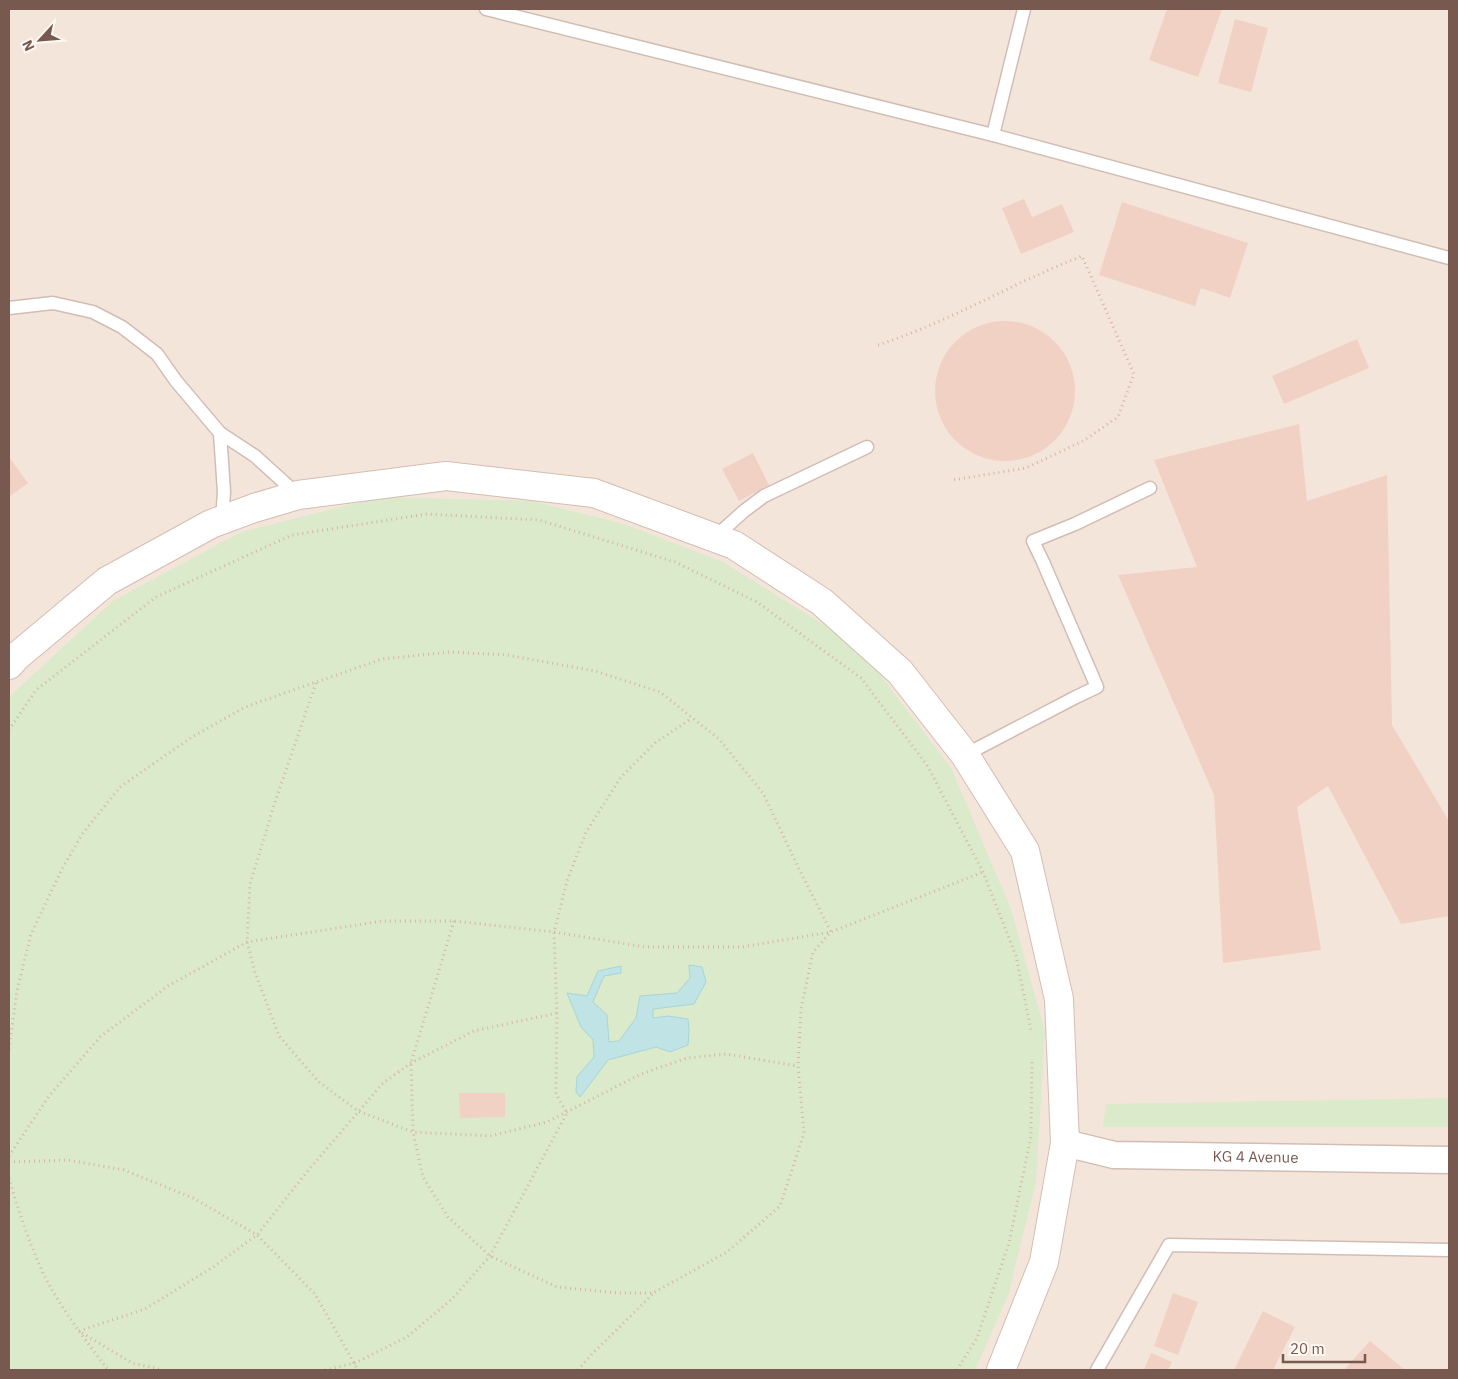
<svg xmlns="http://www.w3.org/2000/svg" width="1458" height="1379" viewBox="0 0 1458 1379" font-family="'IBM Plex Sans',sans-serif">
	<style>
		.residential { fill: #f4e5da }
		.green { fill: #daeaca }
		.water { fill: #c0e4e6; stroke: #a7d5d7 }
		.building { fill: #f1d1c4 }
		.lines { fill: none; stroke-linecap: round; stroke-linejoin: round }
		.service-casing { stroke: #d1bdb4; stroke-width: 15 }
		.minor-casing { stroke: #d1bdb4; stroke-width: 29 }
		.secondary-casing { stroke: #d4bdb1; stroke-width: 30 }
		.path { stroke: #d6b4a7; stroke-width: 3; stroke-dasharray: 1 4; stroke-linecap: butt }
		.service { stroke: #fff; stroke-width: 12 }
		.minor { stroke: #fff; stroke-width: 26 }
		.secondary { stroke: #fff; stroke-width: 28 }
		.labels { text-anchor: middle; stroke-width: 5; stroke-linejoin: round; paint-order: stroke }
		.street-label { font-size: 15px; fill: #77594f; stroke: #fef8f3 }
	</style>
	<rect width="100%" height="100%" fill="#fcf4ec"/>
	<rect class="residential" x="9" y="9" width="1440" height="1361"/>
	<g class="green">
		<path d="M380,497L532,501L624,524L723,562L858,646L951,768L1011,909L1045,1032L1036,1182L1008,1296L975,1370H9V697L113,601L241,532Z"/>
		<path d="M1449,1098V1127H1103L1106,1104Z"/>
	</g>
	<path class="water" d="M689,965L702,967L706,982L694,1004L653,1009V1018L668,1016L688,1019L689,1031L688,1045L670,1052L656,1047L608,1060L580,1097L576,1092L577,1077L594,1057L593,1040L581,1027L567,993L587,996L598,971L621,966V973L604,976L593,1002L607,1015L609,1042L619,1041L636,1018L640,996L677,993L690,978Z"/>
	<g class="building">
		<path d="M1167,9H1222L1198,77L1149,60Z"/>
		<path d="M1235,19L1268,28L1251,92L1218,83Z"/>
		<path d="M1024,199L1032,217L1062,204L1074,232L1021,254L1002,208Z"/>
		<path d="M1122,202L1248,243L1230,298L1201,288L1195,306L1099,275Z"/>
		<circle cx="1005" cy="391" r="70"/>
		<path d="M1357,339L1369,368L1284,404L1272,376Z"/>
		<path d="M1299,424L1307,501L1387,475L1392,725L1449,821V916L1401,924L1328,786L1297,807L1321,950L1223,963L1214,795L1118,575L1197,567L1154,460Z"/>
		<path d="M753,453L769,485L739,501L722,469Z"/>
		<path d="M9,457L28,483L9,497Z"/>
		<path d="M459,1093H505V1117L460,1118Z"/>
		<path d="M1173,1293L1198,1302L1178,1355L1154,1346Z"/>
		<path d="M1263,1311L1295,1327L1273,1370H1234Z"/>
		<path d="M1370,1341L1399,1365L1405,1370H1344Z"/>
		<path d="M1151,1353L1172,1362L1168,1370H1144Z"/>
	</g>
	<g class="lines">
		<g class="service-casing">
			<g id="service">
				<path d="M486,9L993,135L1449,258"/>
				<path d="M993,135L1024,9"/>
				<path d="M9,308L53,303L93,312L122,327L157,354L176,381L220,433L255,456L298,495"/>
				<path d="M220,433L224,492L222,520"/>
				<path d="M714,538L744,511L764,496L867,447"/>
				<path d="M965,755L1076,697L1097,687L1043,562L1033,541L1075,524L1150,488"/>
				<path d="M1097,1370L1169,1245L1449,1250"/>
			</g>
		</g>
		<g class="minor-casing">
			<g id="minor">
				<path id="s1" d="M1065,1143L1114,1155L1449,1160"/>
			</g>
		</g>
		<g class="secondary-casing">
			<path id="secondary" d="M9,665L16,657L107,581L211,524L254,508L298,495L446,476L594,493L734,545L822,602L900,672L965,755L1025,851L1059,999L1065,1143L1044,1262L1001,1370"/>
		</g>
		<g class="path">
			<path d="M878,345C949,322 1013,283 1082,256L1134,374L1118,417L1083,441L1026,468L953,480"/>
			<path d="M316,683L276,799L250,884L247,942L255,972L279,1036L319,1082L358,1111L413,1132L490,1136L547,1122L641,1074L687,1058L726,1054L798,1066"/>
			<path d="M9,730L36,690L156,597L292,535L427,514L539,520L675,562L757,602L861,678L927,765L983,872L1016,956L1031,1030"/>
			<path d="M454,921L411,1063L413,1132L423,1177L448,1217L490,1256L557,1287L618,1293H653L727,1252L780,1206L804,1133L798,1066L801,1009L813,952L831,932L983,872"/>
			<path d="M9,1049L17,991L31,934L62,869L83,833L120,787L192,737L245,707L382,659L450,652L507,655L595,671L660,692L719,739L763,793L799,869L831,932L742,947H645L554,932L454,921H383L247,942L168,986L100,1037L49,1096L9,1156"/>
			<path d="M9,1162L68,1160L124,1170L193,1198L257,1235L315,1294L358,1370"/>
			<path d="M9,1178C18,1210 30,1245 44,1275C60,1307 86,1341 108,1370"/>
			<path d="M79,1331L145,1309L213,1267L257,1235L306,1173L383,1083L411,1063L474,1031L557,1013"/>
			<path d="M82,1333L132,1363L163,1370"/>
			<path d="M325,1370L355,1363L407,1337L452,1299L490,1256L567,1113L556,1094L557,1013L554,932L567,881L586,832L621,777L655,743L692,718"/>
			<path d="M578,1370L593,1353L653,1294"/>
			<path d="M957,1370L977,1338L1009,1243L1031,1136L1032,1061"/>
		</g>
		<use href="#service" class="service"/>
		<use href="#minor" class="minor"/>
		<use href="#secondary" class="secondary"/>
	</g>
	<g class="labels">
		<g class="street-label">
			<text dy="5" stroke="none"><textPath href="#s1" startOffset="192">KG 4 Avenue</textPath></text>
		</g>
	</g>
	<rect width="1458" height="1379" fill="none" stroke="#77594f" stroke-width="20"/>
	<g transform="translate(40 40) rotate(244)" stroke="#fef8f3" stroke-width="4" paint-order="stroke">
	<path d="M0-4L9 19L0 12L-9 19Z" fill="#77594f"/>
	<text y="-8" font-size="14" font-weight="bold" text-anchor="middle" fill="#77594f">N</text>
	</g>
	<path d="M1283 1354v8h82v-8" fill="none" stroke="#77594f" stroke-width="2.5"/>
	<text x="1290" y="1354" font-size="15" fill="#77594f" stroke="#fef8f3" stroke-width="4" paint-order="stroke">20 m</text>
</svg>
